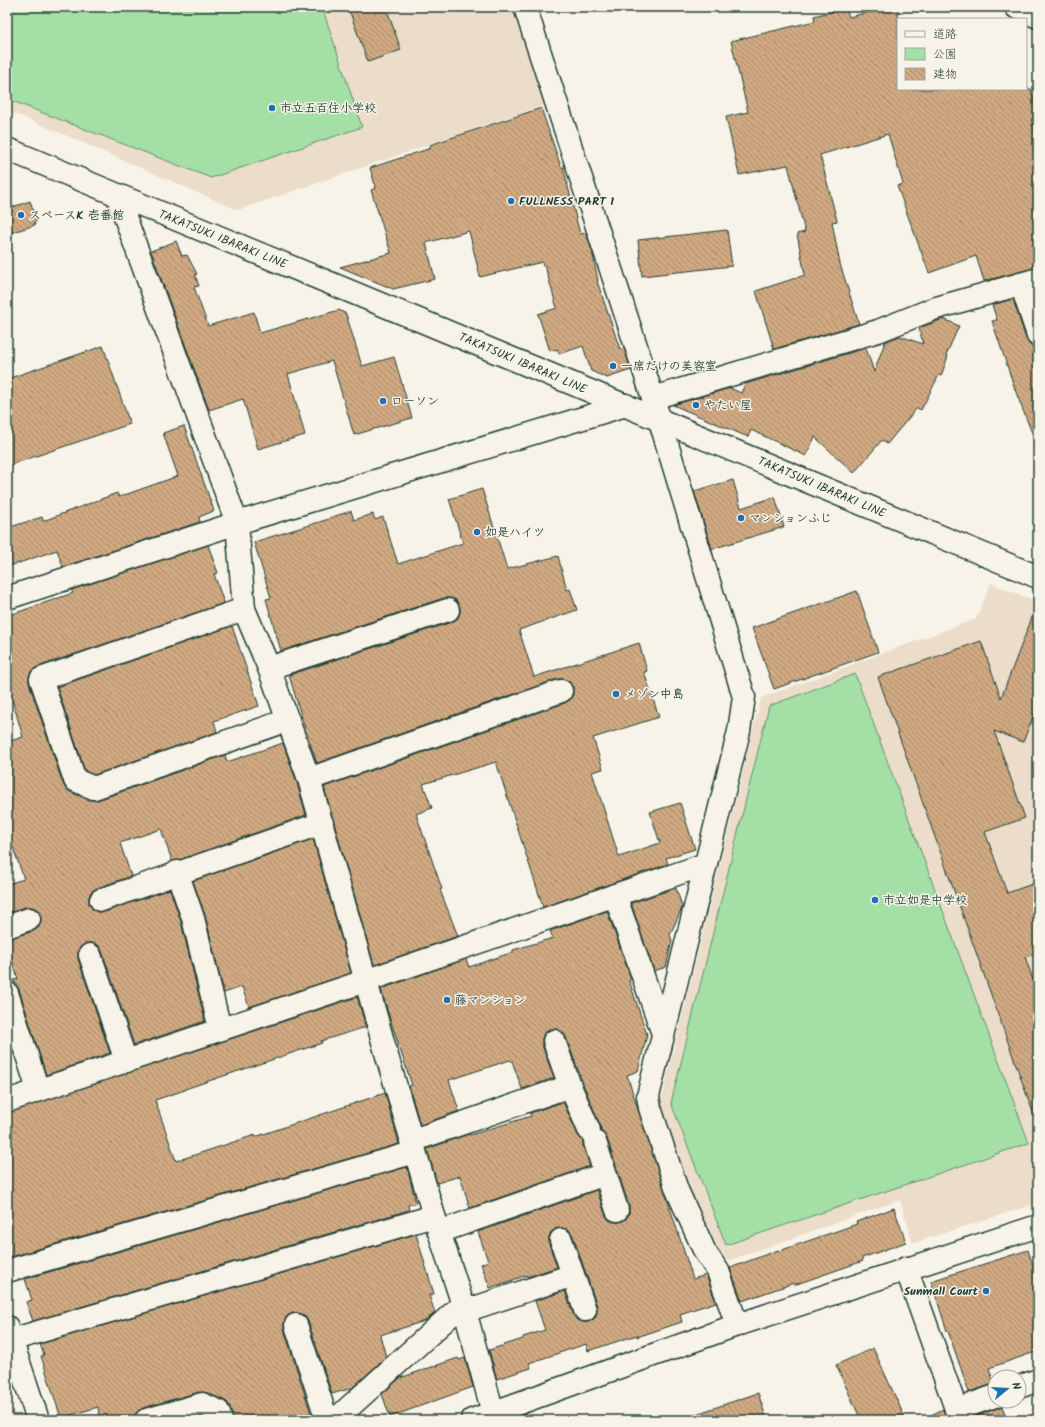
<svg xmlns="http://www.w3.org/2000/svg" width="1045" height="1427" viewBox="0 0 1045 1427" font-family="Kalam,'Klee One',sans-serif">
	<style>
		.built { fill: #ebddc9 }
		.green { fill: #a4e0a6; stroke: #628e6d }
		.water { fill: url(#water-ripples); stroke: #589199 }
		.building { fill: url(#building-back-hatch); stroke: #1f3d34 }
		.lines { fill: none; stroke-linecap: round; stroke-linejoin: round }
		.minor-casing { stroke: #1f3d34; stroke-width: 25 }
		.tertiary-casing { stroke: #1f3d34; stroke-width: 25 }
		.secondary-casing { stroke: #1f3d34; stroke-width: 25 }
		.minor { stroke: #f7f3e8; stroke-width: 22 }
		.tertiary { stroke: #f7f3e8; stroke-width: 22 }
		.secondary { stroke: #f7f3e8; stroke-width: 22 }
		.poi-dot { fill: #1f6fb2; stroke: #f7f3e8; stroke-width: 1.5 }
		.labels { text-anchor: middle; stroke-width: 3; stroke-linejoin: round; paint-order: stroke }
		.poi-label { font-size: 12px; font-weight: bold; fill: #1f3d34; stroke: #f7f3e8; text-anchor: start }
		.street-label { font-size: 12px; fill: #1f3d34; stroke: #f7f3e8 }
	</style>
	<defs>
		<pattern id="water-ripples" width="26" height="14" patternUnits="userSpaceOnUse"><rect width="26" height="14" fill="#7ec9dd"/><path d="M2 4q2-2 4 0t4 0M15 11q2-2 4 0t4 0" fill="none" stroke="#67a4b4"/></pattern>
		<pattern id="building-back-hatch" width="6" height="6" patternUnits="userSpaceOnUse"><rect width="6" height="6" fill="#d0a982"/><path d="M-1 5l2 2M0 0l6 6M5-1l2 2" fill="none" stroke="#a88b6b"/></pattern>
	</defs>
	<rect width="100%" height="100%" fill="#f7f3e8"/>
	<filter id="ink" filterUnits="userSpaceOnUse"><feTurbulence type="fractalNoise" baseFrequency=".025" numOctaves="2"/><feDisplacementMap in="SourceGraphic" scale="8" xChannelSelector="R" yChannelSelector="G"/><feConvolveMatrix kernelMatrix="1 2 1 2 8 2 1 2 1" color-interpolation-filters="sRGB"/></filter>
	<g filter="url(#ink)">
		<g class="built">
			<path d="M7,7H512L545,105L238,210L7,110Z"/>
			<path d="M991,583L1038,602V1203L913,1243L900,1200L728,1261L717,1246L688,1186L661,1102L761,698L976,619Z"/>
		</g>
		<g class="green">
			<path d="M7,7H322L362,127L211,178L7,99Z"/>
			<path d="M855,674L1029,1143L726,1245L671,1103L769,706Z"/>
		</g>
		<path class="water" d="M1038,704V727L1030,723Z"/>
		<g class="building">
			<path d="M348,7H386L401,50L368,62Z"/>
			<path d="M889,7H898V89H1031L1038,117L1031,119L1038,145V267L984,281L976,256L929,273L897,186L903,184L888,134L820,155L837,221L832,222L840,264L859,324L774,349L756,291L805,275L797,234L805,232L788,165L739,175L726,117L748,112L731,41L815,21L814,16L846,8L849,17Z"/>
			<path d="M541,108L561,167H563L580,234L586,233L592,250L598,281H597L620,349L624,348L631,370L607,378L591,371L583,346L559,354L557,349L550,351L538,314L557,308L545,266H543L542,262L480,277L469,231L426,243L435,279L393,289L340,267L391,253L371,190L376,188L370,168L431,148L430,145Z"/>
			<path d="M30,201L37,221L34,222L35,225L7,234V209Z"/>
			<path d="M727,230L732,266L642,276L638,240Z"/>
			<path d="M176,241L182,256L187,255L197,274L195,275L199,286L194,287L208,326L254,312L260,333L339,310L346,314L362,366L394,357L412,418L354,435L332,361L288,374L305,435L258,449L243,399L209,410L151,251Z"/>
			<path d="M1013,299L1026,339L1030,345L1038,347V442L1036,443L1017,395L992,321L997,320L992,305Z"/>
			<path d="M944,319L959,326L946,355L948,356L941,376L939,375L921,410L917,408L887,444L882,440L854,473L815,437L806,456L751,430L748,437L673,405L730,388L741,393L745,384L866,348L874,372L885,342L900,336L923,344L919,328Z"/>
			<path d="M103,346L130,424L7,466V379Z"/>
			<path d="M184,426L214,511L199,517L200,522L63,567L57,550L7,567V528L42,517L43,521L117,493L119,497L178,476L163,433Z"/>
			<path d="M733,480L741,508L775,497L784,527L712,549L694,491Z"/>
			<path d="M482,489L507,569L558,556L567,590L570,589L577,610L519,630L534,677L639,643L647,671L644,672L659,717L593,738L603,769L592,772L619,857L660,843L650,812L680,803L695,849L666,858L668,864L543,907L496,762L423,784L432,808L416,814L442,889L440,890L458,936L374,965L324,787L565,703L571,699L573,694V687L569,681L563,679H557L317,763L306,732L289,675L452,622L458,618L460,612V607L456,600L450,598H444L281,651L266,599L271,598L254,542L329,519V518L351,511L354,520L373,514L375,520L383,517L398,564L401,563L463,543L449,499Z"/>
			<path d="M208,545L218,573L214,574L224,603L37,667L31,671L29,677V683L63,784L66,789L70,792L89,800H98L225,755L227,762L283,743L297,783L306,815L179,860L172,861L161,829L120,843L131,876L97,888L91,892L89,897V904L93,910L98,912H105L170,889L181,922L205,1021L134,1045L102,951L98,945L92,943H86L80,947L78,953V959L110,1053L46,1075L19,989L13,980L18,979L7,945V939L34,931L39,927L41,921V914L37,909L32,907H25L7,914V884L24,879L7,830V742L23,737L7,682V616L73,593L71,590Z"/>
			<path d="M857,591L878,652L774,689L752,628Z"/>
			<path d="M1036,607L1038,608V704L1023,742L994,731L1025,818L985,832L1007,893L1038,882V953L1025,957L1038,994V1117L1035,1118L878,677L981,641L1001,698Z"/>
			<path d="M232,626L259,706L214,721L217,732L94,775L85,771L57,687Z"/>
			<path d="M313,839L351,973L249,1007L242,987L224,993L205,915L193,881Z"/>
			<path d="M676,888L682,906L681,910L670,935L672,941L666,967L654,971L631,903Z"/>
			<path d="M607,911L631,979L629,980L647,1035L638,1071L627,1075L693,1279L706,1275L716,1302L680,1314L682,1322L637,1337V1335L588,1351L586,1344L529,1363L531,1368L497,1379L489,1350L523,1339V1337L545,1330L535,1301L565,1291L573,1314L577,1320L583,1322H589L595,1318L597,1312V1306L573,1236L569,1230L563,1228H557L551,1232L549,1237V1244L557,1267L527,1277V1275L490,1288L481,1264L488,1261L478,1232L597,1190L605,1214L609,1220L614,1222H620L626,1219L629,1213V1206L607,1138L601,1132L600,1125L582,1081L566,1037L562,1032L557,1029H549L544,1033L542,1039V1045L554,1078L522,1089L512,1061L510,1060L449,1080L459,1111L420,1125L409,1086L412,1085L390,1019L381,989L466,959L469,967L513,952V950L553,938L550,931Z"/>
			<path d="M357,997L366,1027L321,1041L322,1043L289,1054L185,1089V1090L155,1100L176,1161L255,1135V1137L385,1093L399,1144L7,1258V1113Z"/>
			<path d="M563,1102L578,1135L583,1141V1146L590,1166L470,1208L460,1176L437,1183L427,1149L469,1134L470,1135L531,1116L530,1113Z"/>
			<path d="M407,1167L416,1203L408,1205L409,1210L33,1321L26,1302L32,1300L25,1279Z"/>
			<path d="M894,1208L906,1242L862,1258L863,1261L794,1285V1283L742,1301L730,1268L778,1250L779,1251L857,1224L856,1222Z"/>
			<path d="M416,1234L434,1294L429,1295L435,1313L425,1321L380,1335L386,1357L352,1388L332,1394L308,1321L304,1315L298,1313H292L286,1317L284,1323V1329L313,1420H233L230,1407L227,1402L207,1393L199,1392L143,1408L137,1412L134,1420H100L98,1407L61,1418L41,1356L44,1355L40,1344Z"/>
			<path d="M1028,1250L1038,1281V1351L989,1368L994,1384L969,1392L948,1331H947L931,1281Z"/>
			<path d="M873,1348L906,1420H861L836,1365Z"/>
			<path d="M458,1358L459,1360L465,1358L473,1387L390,1417L382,1394L400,1378Z"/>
			<path d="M758,1393L767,1420H690V1416Z"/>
			<path d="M1002,1406L1007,1420H972V1418Z"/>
			<path d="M943,1409L947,1420H921Z"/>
		</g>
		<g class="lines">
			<g class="minor-casing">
				<g id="minor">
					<path d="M525,7L653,398L744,697L739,731L648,1096L650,1108L677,1190L705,1252L718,1271L737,1325"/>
					<path d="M1016,7L1038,17"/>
					<path d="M117,195L237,523L244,609L269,668L309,779L387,1056L434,1216L465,1311L495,1420"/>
					<path d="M1021,284L1038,335"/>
					<path d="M653,398L878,331L933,309L1038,279"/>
					<path d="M7,598L237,523L626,405"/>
					<path d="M244,609L41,679L75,780L94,788L288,720"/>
					<path d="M269,668L448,610"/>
					<path d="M309,779L561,691"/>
					<path d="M177,872L193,918L220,1029"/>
					<path d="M615,895L663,1034"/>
					<path d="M101,900L322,823"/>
					<path d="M7,927L29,919"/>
					<path d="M90,955L126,1061"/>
					<path d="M7,993L38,1090"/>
					<path d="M554,1041L570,1086L589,1130"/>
					<path d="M7,1101L365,981L706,864"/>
					<path d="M411,1141L570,1086"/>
					<path d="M595,1142L617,1210"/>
					<path d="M439,1232L605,1174"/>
					<path d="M561,1240L585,1310"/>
					<path d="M906,1268L960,1420"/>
					<path d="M7,1271L415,1152"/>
					<path d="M465,1311L573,1275"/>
					<path d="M296,1325L327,1420"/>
					<path d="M11,1340L434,1216"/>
					<path d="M1019,1387L1038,1380"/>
					<path d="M956,1410L995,1396"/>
					<path d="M146,1420L202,1404L218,1411L221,1420"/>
					<path d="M335,1420L463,1304"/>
					<path d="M472,1420L737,1325L1038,1226"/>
				</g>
			</g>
			<g class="tertiary-casing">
				<path id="tertiary" d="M7,1327L38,1420"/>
			</g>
			<g class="secondary-casing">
				<path id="secondary" d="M7,149L1038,577"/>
			</g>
			<use href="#minor" class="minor"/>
			<use href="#tertiary" class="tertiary"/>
			<use href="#secondary" class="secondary"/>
		</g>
	</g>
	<g class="poi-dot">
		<circle cx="272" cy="108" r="4"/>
		<circle cx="511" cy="201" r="4"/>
		<circle cx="21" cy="215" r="4"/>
		<circle cx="613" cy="366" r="4"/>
		<circle cx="383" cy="401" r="4"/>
		<circle cx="696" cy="405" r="4"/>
		<circle cx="741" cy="518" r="4"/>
		<circle cx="477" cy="532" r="4"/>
		<circle cx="616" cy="694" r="4"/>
		<circle cx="875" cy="900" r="4"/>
		<circle cx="447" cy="1000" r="4"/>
		<circle cx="986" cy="1291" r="4"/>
	</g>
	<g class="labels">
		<g class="poi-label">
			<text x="280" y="112">市立五百住小学校</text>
			<text x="519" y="205">FULLNESS PART 1</text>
			<text x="29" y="219">スペースK 壱番館</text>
			<text x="621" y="370">一席だけの美容室</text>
			<text x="391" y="405">ローソン</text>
			<text x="704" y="409">やたい屋</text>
			<text x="749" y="522">マンションふじ</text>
			<text x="485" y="536">如是ハイツ</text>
			<text x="624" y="698">メゾン中島</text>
			<text x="883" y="904">市立如是中学校</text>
			<text x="455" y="1004">藤マンション</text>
			<text x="978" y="1295" text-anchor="end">Sunmall Court</text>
		</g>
		<g class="street-label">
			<text transform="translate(223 239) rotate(22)" y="4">TAKATSUKI IBARAKI LINE</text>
			<text transform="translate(523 363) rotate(23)" y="4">TAKATSUKI IBARAKI LINE</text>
			<text transform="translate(822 487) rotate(23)" y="4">TAKATSUKI IBARAKI LINE</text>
		</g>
	</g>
	<rect width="1045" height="1427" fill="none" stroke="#f7f3e8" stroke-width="24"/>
	<rect x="12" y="12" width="1021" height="1403" fill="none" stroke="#1f3d34" stroke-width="1.5" filter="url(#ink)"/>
	<rect x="897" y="18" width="130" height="72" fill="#f7f3e8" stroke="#a1aaa0"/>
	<rect x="905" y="31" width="20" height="6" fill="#f7f3e8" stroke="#a1aaa0"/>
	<text x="933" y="38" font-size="12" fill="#1f3d34">道路</text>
	<rect x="905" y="48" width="20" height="12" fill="#a4e0a6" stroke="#a1aaa0"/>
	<text x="933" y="58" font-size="12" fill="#1f3d34">公園</text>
	<rect x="905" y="68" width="20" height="12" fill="url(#building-back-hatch)" stroke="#a1aaa0"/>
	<text x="933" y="78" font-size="12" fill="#1f3d34">建物</text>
	<g transform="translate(1007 1389) rotate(72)"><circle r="19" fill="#f7f3e8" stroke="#a1aaa0"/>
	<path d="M0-3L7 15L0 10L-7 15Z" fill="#1f6fb2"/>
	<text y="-6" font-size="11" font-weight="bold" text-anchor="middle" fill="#1f3d34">N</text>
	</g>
</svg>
